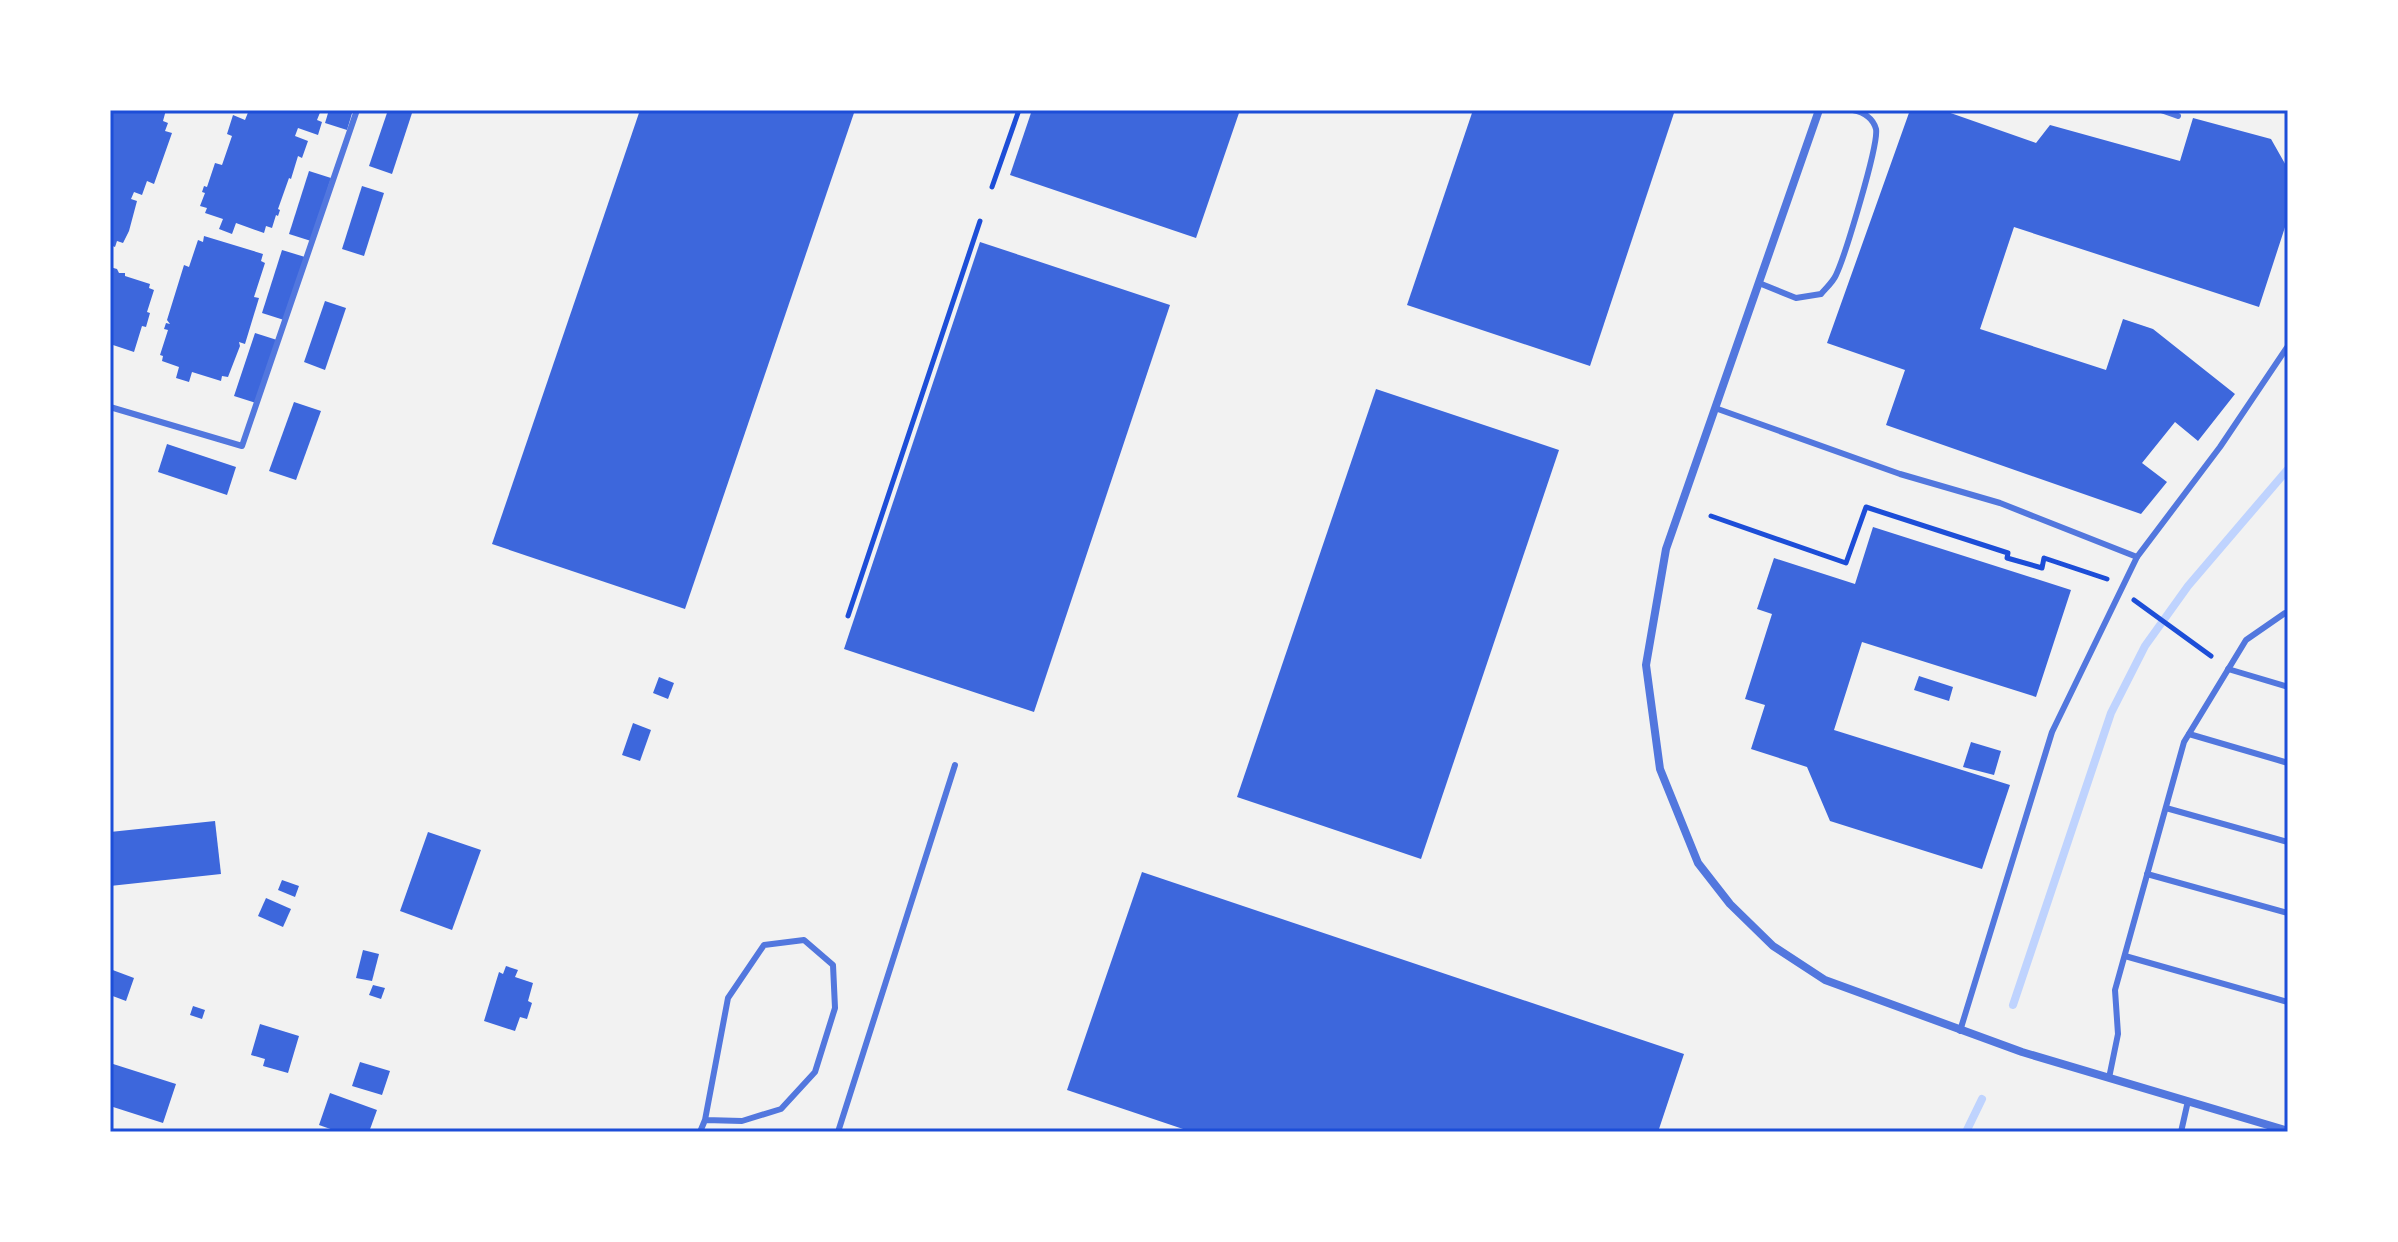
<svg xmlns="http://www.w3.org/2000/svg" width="2398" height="1242" viewBox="0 0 2398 1242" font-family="Spectral,serif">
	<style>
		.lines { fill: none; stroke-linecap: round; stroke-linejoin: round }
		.stream { stroke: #bfd3fe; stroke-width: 8 }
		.building { fill: #3d67dc }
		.path { stroke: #1d4ed8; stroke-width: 5 }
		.service { stroke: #5277de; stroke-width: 6 }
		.minor { stroke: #5277de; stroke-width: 8 }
		.neatline { fill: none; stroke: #1d4ed8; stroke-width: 3 }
	</style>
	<rect width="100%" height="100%" fill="#f2f2f2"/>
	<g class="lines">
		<g class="stream">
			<path d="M2013,1005L2111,713L2145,646L2188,586L2288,469"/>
			<path d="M1966,1132L1982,1099"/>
		</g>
	</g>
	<g class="building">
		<path d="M110,110H166L163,121L168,123L165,131L172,133L154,184L147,181L142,195L134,192L131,199L137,201L129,231L123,243L117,241L115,247L110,245Z"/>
		<path d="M249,110H321L317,120L322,122L318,135L298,128L295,136L308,141L302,158L298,156L291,179L289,178L278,209L280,210L278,216L276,215L272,228L266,226L264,233L236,223L232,234L219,229L223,219L205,213L207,208L200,206L205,193L202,192L204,186L207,187L215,163L222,165L232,136L227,134L233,115L245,120Z"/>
		<path d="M329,110H353L347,130L325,123Z"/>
		<path d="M388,110H413L392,174L369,166Z"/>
		<path d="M640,110H855L685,609L492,544Z"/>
		<path d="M1032,110H1240L1196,238L1010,175Z"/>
		<path d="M1473,110H1675L1590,366L1407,305Z"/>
		<path d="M1910,110H1942L2036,143L2050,125L2180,161L2193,118L2271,139L2288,169V218L2259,307L2014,227L1980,329L2106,370L2123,319L2153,329L2235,394L2198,441L2175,422L2142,463L2167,482L2141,514L1886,425L1905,370L1827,343Z"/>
		<path d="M309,171L331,178L311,241L289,234Z"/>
		<path d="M362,186L384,193L364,256L342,249Z"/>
		<path d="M204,236L263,254L261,261L265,263L254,297L259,298L245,344L239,342L240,346L228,377L222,376L221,381L192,372L189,382L176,378L179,367L162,361L163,356L160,355L168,330L164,329L166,323L170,324L167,320L184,265L189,267L198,240L203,242Z"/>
		<path d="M980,242L1170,305L1034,712L844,649Z"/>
		<path d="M282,250L305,257L284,320L262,313Z"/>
		<path d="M110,267L117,269L119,273H125V276L150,284L149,288L154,290L147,312L150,313L146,327L142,326L134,352L110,344Z"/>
		<path d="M325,301L346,308L325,370L304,362Z"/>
		<path d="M255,333L277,340L256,403L234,396Z"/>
		<path d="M1376,389L1559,450L1421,859L1237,797Z"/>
		<path d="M294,402L321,411L296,480L269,471Z"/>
		<path d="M167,444L236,467L227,495L158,472Z"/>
		<path d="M1873,527L2071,590L2036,697L1862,642L1834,730L2010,785L1982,869L1830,821L1807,767L1751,749L1765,705L1745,699L1772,614L1757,609L1774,558L1855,584Z"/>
		<path d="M1919,676L1953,687L1949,701L1914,690Z"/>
		<path d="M659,677L674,683L668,699L653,693Z"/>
		<path d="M633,723L651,730L640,761L622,755Z"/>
		<path d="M1971,742L2001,751L1994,775L1963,767Z"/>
		<path d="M215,821L221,874L110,886V832Z"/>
		<path d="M428,832L481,850L452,930L400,911Z"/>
		<path d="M1142,872L1684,1054L1658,1132H1192L1067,1090Z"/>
		<path d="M282,880L299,886L295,897L278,890Z"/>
		<path d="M266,898L291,909L283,927L258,916Z"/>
		<path d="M363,950L379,954L372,981L356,978Z"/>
		<path d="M506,966L518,970L515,977L533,983L528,1001L532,1003L527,1019L520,1017L515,1031L484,1021L499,972L503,974Z"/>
		<path d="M110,969L134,978L126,1001L110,995Z"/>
		<path d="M373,985L385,988L381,999L369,995Z"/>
		<path d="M193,1006L205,1010L202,1019L190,1015Z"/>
		<path d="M260,1024L299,1036L288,1073L263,1066L265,1059L251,1055Z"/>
		<path d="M360,1062L390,1071L382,1095L352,1086Z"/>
		<path d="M110,1063L176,1084L163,1123L110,1106Z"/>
		<path d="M330,1093L377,1110L369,1132H339L319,1125Z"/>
	</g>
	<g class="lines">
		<g class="path">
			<path d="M992,187L1019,110"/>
			<path d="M1711,516L1846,563L1866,507L2008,553L2007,558L2042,568L2044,558L2107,579"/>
			<path d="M2134,600L2211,656"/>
			<path d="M848,616L980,221"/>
		</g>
		<g class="service">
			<path d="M2161,110L2178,116"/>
			<path d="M1759,283L1796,298L1821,294C1826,288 1833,282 1836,275C1845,256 1879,144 1876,129C1873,118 1863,112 1853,110"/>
			<path d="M110,407L242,446L357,110"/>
			<path d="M1715,408L1900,474L2000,503L2137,557"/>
			<path d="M2228,669L2288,687"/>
			<path d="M2189,734L2288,763"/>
			<path d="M2166,808L2288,842"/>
			<path d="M2147,874L2288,913"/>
			<path d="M2125,956L2288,1002"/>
			<path d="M1960,1031L2052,732L2137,557L2220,447L2288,346"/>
			<path d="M2109,1078L2118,1034L2115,990L2184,742L2246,640L2285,613L2288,614"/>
			<path d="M700,1132L705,1120L728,998L764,945L804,940L833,965L835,1008L815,1072L781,1109L742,1121L705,1120"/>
			<path d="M838,1132L955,765"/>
			<path d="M2181,1132L2188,1101"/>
		</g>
		<path class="minor" d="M1819,110L1666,549L1646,665L1660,769L1698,863L1730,904L1773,946L1825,980L2022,1052L2288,1131"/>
	</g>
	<rect width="2398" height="1242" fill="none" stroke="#ffffff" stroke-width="224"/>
	<rect x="112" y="112" width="2174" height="1018" class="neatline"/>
</svg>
